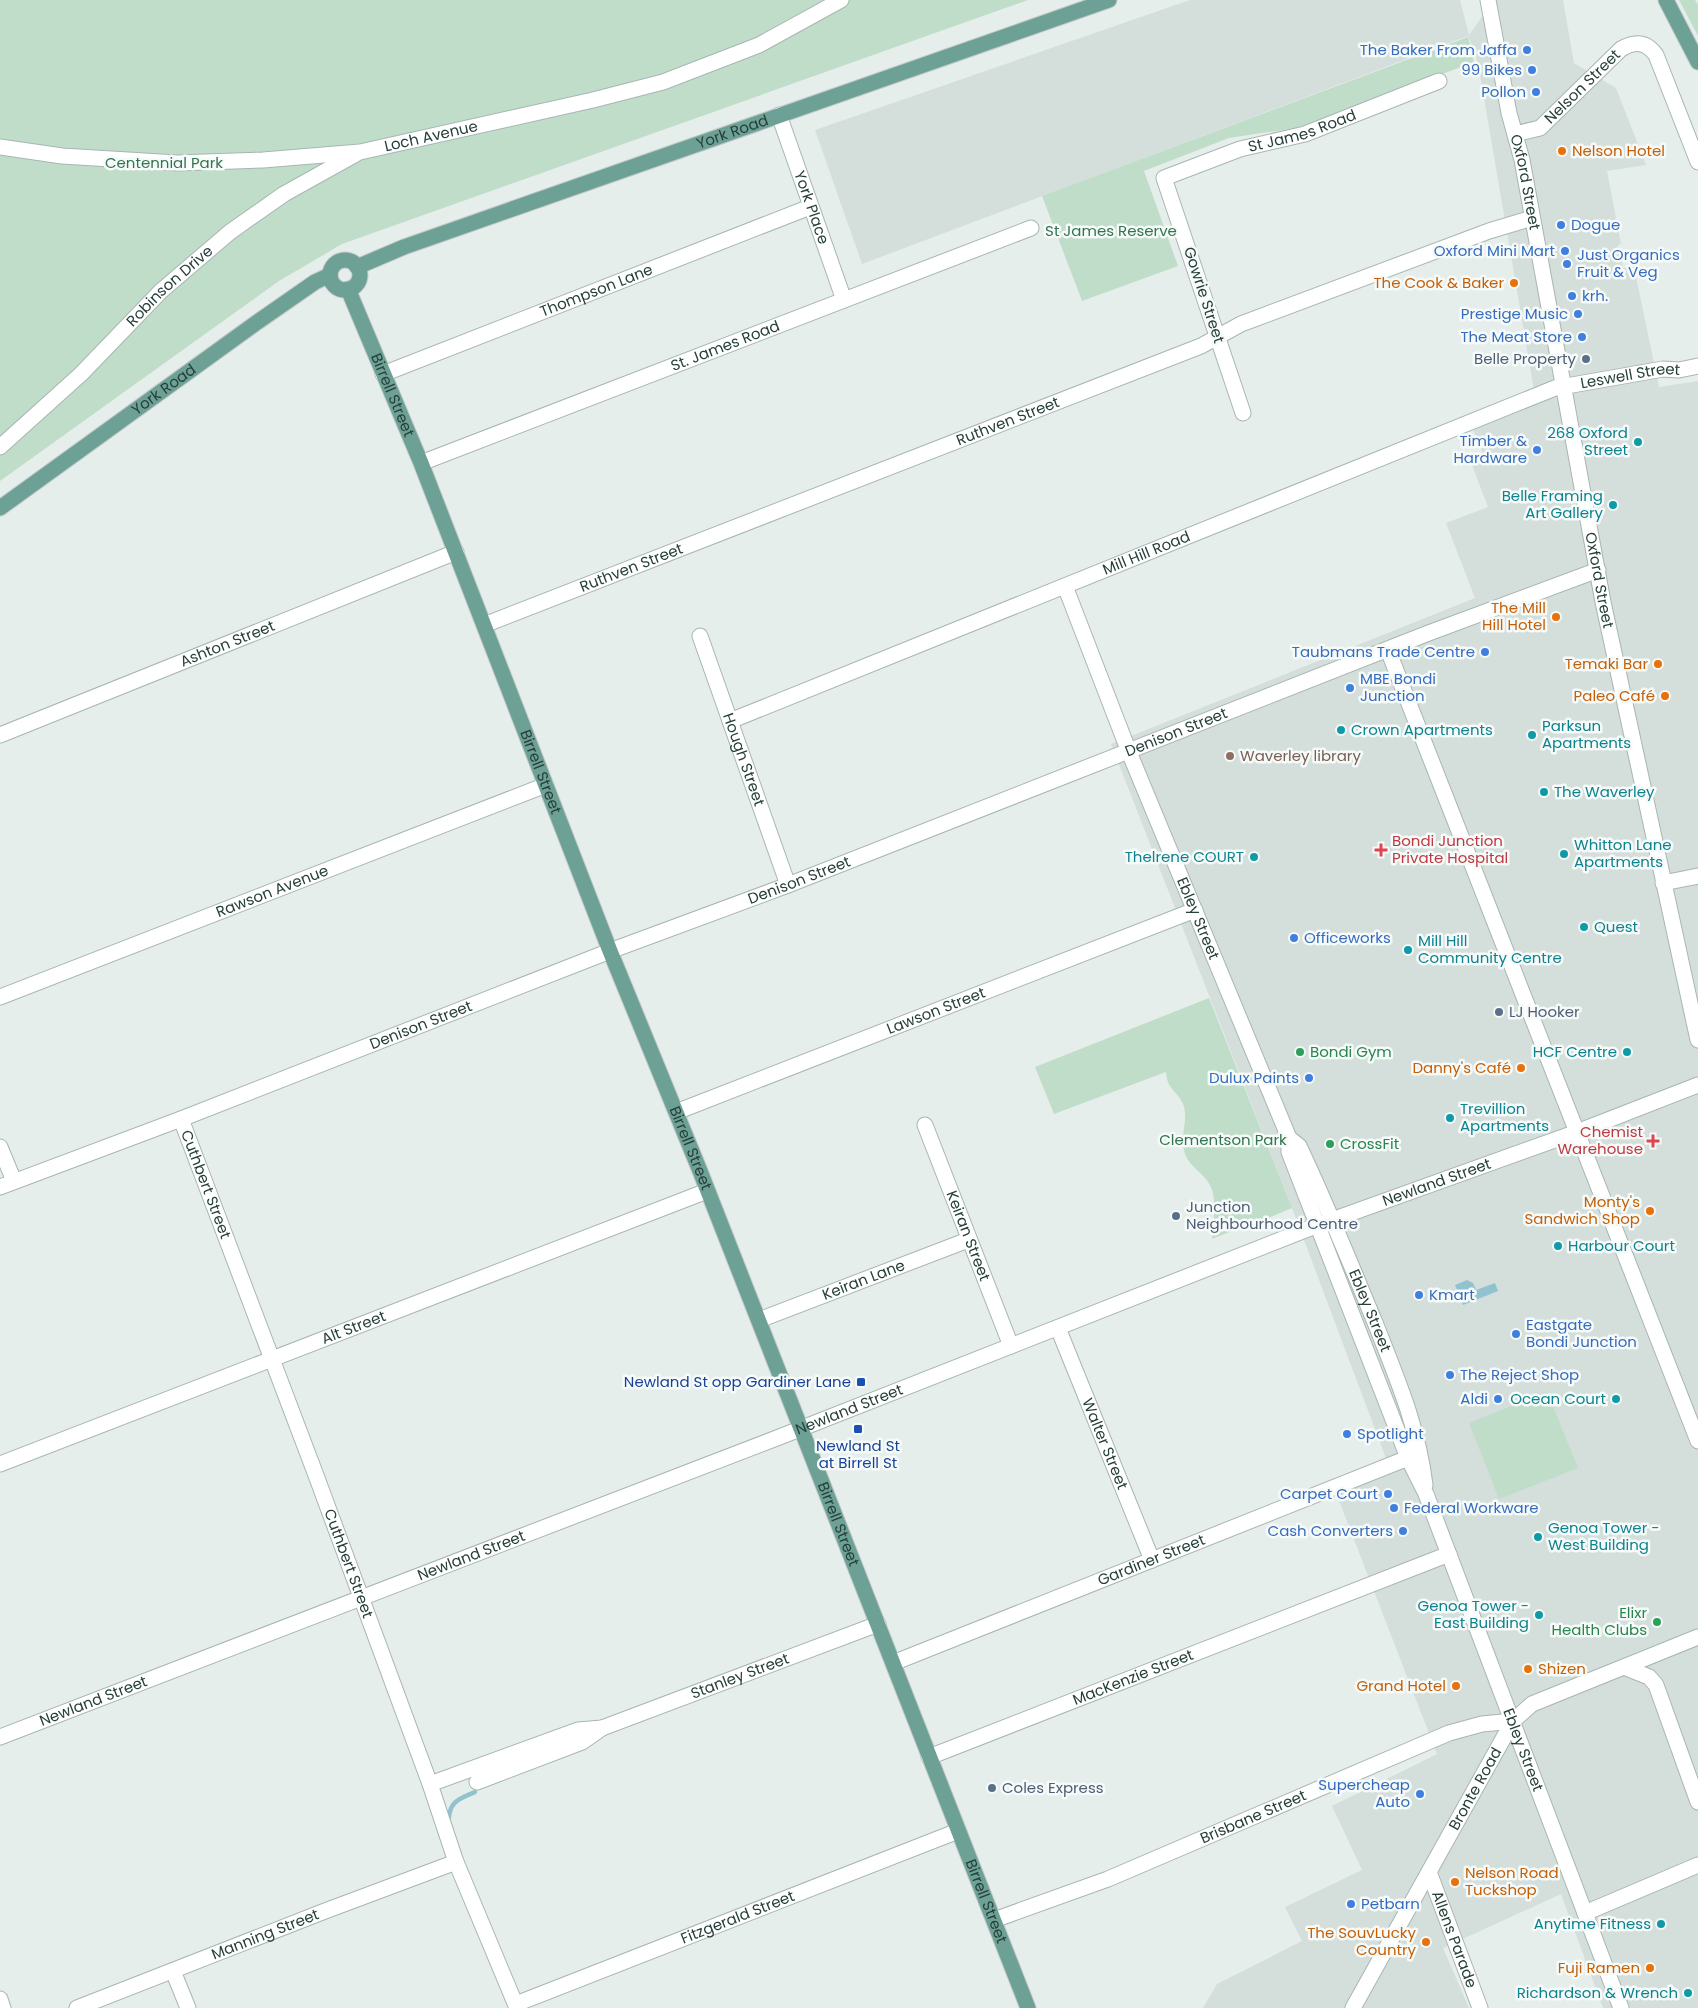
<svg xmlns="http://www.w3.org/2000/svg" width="1698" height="2008" viewBox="0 0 1698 2008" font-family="Poppins,sans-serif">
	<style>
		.built { fill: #d4deda }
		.green { fill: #c0ddca }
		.water { fill: #92c2cf }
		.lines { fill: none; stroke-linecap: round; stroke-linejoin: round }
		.stream { stroke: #92c2cf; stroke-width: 4.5 }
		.minor-casing { stroke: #a8b6b2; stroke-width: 17 }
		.major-casing { stroke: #c2c9c8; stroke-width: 17 }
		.minor { stroke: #fff; stroke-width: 15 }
		.major { stroke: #6da196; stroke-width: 15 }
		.shop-dot { fill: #3f7fe0; stroke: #f6faf9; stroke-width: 2 }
		.food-dot { fill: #e8710a; stroke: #f6faf9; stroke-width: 2 }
		.service-dot { fill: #5c6f8a; stroke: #f6faf9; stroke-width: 2 }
		.culture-dot { fill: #0f9aa8; stroke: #f6faf9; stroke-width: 2 }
		.education-dot { fill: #8d6e63; stroke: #f6faf9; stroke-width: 2 }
		.health-dot { fill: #e0444e; stroke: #f6faf9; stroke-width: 2 }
		.leisure-dot { fill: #2e9e5b; stroke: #f6faf9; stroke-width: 2 }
		.transit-dot { fill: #1a4fb4; stroke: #f6faf9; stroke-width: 2 }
		.labels { text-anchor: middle; stroke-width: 5; stroke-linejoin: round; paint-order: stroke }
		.shop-label { font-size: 15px; fill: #366cbe; stroke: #f6faf9; text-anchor: end }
		.street-label { font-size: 15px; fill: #253f3a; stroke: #f6faf9 }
		.food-label { font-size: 15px; fill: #c56008; stroke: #f6faf9; text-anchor: end }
		.park-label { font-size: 15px; fill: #32744f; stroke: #f6faf9 }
		.service-label { font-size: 15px; fill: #4e5e75; stroke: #f6faf9; text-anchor: start }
		.culture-label { font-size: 15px; fill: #0d838f; stroke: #f6faf9; text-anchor: start }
		.education-label { font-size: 15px; fill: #785e54; stroke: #f6faf9; text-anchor: start }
		.health-label { font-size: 15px; fill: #be3a42; stroke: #f6faf9; text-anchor: start }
		.leisure-label { font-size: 15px; fill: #27864d; stroke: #f6faf9; text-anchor: start }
		.transit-label { font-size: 15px; fill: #164399; stroke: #f6faf9; text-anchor: end }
	</style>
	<rect width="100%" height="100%" fill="#e6eeeb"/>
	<path class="built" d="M1190,0H1460L1469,35L1494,0H1563L1574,63L1616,88L1646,165L1607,171L1621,244L1618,245L1623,268L1634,267L1659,387L1698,381V2008H1603L1561,1894L1443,1948L1469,2008H1203L1217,1984L1302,1941L1285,1907L1362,1870L1332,1806L1437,1754L1331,1480L1387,1461L1292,1208L1111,744L1475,598L1446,523L1488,507L1472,465L1485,460L1472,426L1536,402L1478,63L1468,36L862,264L815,130Z"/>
	<g class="green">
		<path d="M0,0H1028L342,244L279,281L0,481Z"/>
		<path d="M1679,0H1695L1698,5V36Z"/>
		<path d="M1468,37L1474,62L1325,119L1296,128L1229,138L1144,171L1178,266L1082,301L1042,196Z"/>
		<path d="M1209,998L1292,1208L1240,1230L1239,1228L1212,1239C1213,1219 1220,1193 1204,1177C1196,1168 1186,1162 1184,1150C1180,1134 1189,1119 1183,1104C1177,1090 1167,1090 1166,1072L1054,1114L1035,1067Z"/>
		<path d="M1547,1392L1578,1468L1499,1499L1469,1423Z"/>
	</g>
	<path class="water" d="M1467,1280L1473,1283L1476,1290L1495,1283L1498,1291L1463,1305L1455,1285Z"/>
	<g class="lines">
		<path class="stream" d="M449,1817C450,1801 461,1798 475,1792"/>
		<g class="minor-casing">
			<g id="minor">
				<path id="s1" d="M1488,0L1509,113L1522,160L1603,602L1698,1040"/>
				<path id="s2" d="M779,115L844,300"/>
				<path id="s3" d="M1515,134L1540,128L1621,49C1635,41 1646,41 1656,55L1698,162"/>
				<path id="s4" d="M0,147L62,156L177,163L263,160L360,152L593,100L663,82L759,45L841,0"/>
				<path id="s5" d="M383,374L810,207"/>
				<path id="s6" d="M1243,413L1164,178L1240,149L1305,134L1439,81"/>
				<path id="s7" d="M0,447L81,374L161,291L230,232L284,194L356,154"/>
				<path id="s8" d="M421,463L1031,228"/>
				<path id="s9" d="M1065,586L1129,752L1289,1138V1152L1408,1458L1426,1494L1621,2008"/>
				<path id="s10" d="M484,625L1201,346L1241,324L1489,231L1532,218"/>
				<path id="s11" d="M700,636L788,885"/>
				<path d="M1388,650L1698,1441"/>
				<path id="s12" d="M730,721L1555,388L1663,369L1679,370L1698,366"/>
				<path id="s13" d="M0,735L456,552"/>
				<path d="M1663,883L1698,876"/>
				<path id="s14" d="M0,997L546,785"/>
				<path id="s15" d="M676,1112L1195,910"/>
				<path id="s16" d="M181,1119L317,1478L430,1784L456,1862L517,2008"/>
				<path id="s17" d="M925,1125L1011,1346"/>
				<path id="s18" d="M1289,1138L1299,1146C1327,1205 1351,1265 1376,1325C1397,1379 1418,1426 1425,1485"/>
				<path d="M0,1147L14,1181"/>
				<path id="s19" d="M0,1187L181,1119L610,951L788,885L1426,634L1598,570"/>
				<path id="s20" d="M759,1320L968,1240"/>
				<path id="s21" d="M1058,1328L1152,1560"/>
				<path id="s22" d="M0,1464L707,1191"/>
				<path id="s23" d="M893,1663L1408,1458"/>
				<path d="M1624,1667L1649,1677L1656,1685L1698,1802"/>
				<path id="s24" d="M0,1737L782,1436L1318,1225L1577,1132L1698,1085"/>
				<path id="s25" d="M929,1757L1449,1554"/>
				<path d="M477,1782L582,1742L602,1728"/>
				<path id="s26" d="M430,1784L578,1730L602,1728L878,1624"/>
				<path id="s27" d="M1429,1872L1480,2008"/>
				<path d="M1585,1913L1698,1865"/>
				<path id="s28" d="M994,1920L1108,1879L1449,1733L1482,1724L1513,1721"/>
				<path d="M173,1971L188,2008"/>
				<path d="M0,1999L3,2008"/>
				<path id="s29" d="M516,2004L958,1831"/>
				<path id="s30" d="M77,2008L325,1911L456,1862"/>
				<path id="s31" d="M1353,2008L1513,1721L1532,1704L1698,1637"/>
			</g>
		</g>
		<g class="major-casing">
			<g id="major">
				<path d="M1666,0L1698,62"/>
				<circle cx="345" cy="275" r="15"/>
				<path id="s32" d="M357,267L404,247L1109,0"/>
				<path id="s33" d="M348,289L421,463L610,951L700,1171L1028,2008"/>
				<path id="s34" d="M0,508L256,323L315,282L330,275"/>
			</g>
		</g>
		<use href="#minor" class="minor"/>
		<use href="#major" class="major"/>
	</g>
	<g class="shop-dot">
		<circle cx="1527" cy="50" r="5"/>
		<circle cx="1532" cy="70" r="5"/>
		<circle cx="1536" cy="92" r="5"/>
		<circle cx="1561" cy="225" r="5"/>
		<circle cx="1565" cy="251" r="5"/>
		<circle cx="1567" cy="264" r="5"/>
		<circle cx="1572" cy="296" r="5"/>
		<circle cx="1578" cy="314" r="5"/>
		<circle cx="1582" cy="337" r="5"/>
		<circle cx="1537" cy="450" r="5"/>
		<circle cx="1485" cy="652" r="5"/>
		<circle cx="1350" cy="688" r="5"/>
		<circle cx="1294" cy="938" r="5"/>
		<circle cx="1309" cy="1078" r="5"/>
		<circle cx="1419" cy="1295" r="5"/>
		<circle cx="1516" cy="1334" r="5"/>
		<circle cx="1450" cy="1375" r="5"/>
		<circle cx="1498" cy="1399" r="5"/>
		<circle cx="1347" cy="1434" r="5"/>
		<circle cx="1388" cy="1494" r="5"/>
		<circle cx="1394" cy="1508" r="5"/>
		<circle cx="1403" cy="1531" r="5"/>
		<circle cx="1420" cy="1794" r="5"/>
		<circle cx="1351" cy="1904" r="5"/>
	</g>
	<g class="food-dot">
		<circle cx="1562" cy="151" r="5"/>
		<circle cx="1514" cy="283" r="5"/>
		<circle cx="1556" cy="617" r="5"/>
		<circle cx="1658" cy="664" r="5"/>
		<circle cx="1665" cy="696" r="5"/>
		<circle cx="1521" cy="1068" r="5"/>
		<circle cx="1650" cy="1211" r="5"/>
		<circle cx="1528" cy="1669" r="5"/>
		<circle cx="1456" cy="1686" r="5"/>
		<circle cx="1455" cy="1882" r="5"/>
		<circle cx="1426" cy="1942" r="5"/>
		<circle cx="1650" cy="1968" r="5"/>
	</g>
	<g class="service-dot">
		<circle cx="1586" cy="359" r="5"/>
		<circle cx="1499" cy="1012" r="5"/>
		<circle cx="1176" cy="1216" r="5"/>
		<circle cx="992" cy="1788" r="5"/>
	</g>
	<g class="culture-dot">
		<circle cx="1638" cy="442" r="5"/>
		<circle cx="1613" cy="505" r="5"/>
		<circle cx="1341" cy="730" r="5"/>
		<circle cx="1532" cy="735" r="5"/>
		<circle cx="1544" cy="792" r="5"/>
		<circle cx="1564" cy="854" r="5"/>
		<circle cx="1254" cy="857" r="5"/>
		<circle cx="1584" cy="927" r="5"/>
		<circle cx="1408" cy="950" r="5"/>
		<circle cx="1627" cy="1052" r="5"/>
		<circle cx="1450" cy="1118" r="5"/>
		<circle cx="1558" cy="1246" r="5"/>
		<circle cx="1616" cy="1399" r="5"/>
		<circle cx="1538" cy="1537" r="5"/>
		<circle cx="1539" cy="1615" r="5"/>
		<circle cx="1661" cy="1924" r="5"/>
		<circle cx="1688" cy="1993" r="5"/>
	</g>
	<circle class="education-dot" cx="1230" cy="756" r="5"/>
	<g class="health-dot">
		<path d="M1378.5 842.5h5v5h5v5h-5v5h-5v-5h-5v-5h5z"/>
		<path d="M1650.5 1133.5h5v5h5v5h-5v5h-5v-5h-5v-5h5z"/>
	</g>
	<g class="leisure-dot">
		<circle cx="1300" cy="1052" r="5"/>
		<circle cx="1330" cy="1144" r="5"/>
		<circle cx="1657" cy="1622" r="5"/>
	</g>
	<g class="transit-dot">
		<rect x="856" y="1377" width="10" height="10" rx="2.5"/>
		<rect x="853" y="1424" width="10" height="10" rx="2.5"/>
	</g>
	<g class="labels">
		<g class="shop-label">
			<text x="1517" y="55">The Baker From Jaffa</text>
			<text x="1522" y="75">99 Bikes</text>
			<text x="1526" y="97">Pollon</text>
			<text x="1571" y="230" text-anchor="start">Dogue</text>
			<text x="1555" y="256">Oxford Mini Mart</text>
			<text x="1577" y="260" text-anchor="start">Just Organics<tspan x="1577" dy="17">Fruit &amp; Veg</tspan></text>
			<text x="1582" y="301" text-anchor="start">krh.</text>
			<text x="1568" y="319">Prestige Music</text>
			<text x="1572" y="342">The Meat Store</text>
			<text x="1527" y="446">Timber &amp;<tspan x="1527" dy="17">Hardware</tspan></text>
			<text x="1475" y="657">Taubmans Trade Centre</text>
			<text x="1360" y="684" text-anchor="start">MBE Bondi<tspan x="1360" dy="17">Junction</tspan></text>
			<text x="1304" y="943" text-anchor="start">Officeworks</text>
			<text x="1299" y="1083">Dulux Paints</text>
			<text x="1429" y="1300" text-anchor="start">Kmart</text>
			<text x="1526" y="1330" text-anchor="start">Eastgate<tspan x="1526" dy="17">Bondi Junction</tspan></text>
			<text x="1460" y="1380" text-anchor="start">The Reject Shop</text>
			<text x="1488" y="1404">Aldi</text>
			<text x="1357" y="1439" text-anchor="start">Spotlight</text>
			<text x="1378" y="1499">Carpet Court</text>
			<text x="1404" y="1513" text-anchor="start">Federal Workware</text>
			<text x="1393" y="1536">Cash Converters</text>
			<text x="1410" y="1790">Supercheap<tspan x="1410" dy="17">Auto</tspan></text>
			<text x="1361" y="1909" text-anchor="start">Petbarn</text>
		</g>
		<g class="street-label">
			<text dy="5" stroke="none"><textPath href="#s3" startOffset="85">Nelson Street</textPath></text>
			<text dy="5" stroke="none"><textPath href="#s6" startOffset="394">St James Road</textPath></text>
			<text dy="5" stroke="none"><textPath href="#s32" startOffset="399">York Road</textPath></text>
			<text dy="5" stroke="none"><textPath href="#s4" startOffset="434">Loch Avenue</textPath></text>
			<text dy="5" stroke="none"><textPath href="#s1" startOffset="186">Oxford Street</textPath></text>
			<text dy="5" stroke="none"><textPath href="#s2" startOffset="98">York Place</textPath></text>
			<text dy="5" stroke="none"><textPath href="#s7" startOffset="234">Robinson Drive</textPath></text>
			<text dy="5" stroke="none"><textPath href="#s5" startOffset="229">Thompson Lane</textPath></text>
			<text transform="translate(1204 295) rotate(72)" y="5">Gowrie Street</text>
			<text dy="5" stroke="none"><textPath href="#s8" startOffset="326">St. James Road</textPath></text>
			<text dy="5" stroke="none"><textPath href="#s12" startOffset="966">Leswell Street</textPath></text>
			<text dy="5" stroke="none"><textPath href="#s34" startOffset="202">York Road</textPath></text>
			<text dy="5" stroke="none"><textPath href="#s33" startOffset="115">Birrell Street</textPath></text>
			<text dy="5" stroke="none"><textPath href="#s10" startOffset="562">Ruthven Street</textPath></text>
			<text dy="5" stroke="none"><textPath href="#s12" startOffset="449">Mill Hill Road</textPath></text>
			<text dy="5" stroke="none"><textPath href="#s10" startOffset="158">Ruthven Street</textPath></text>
			<text dy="5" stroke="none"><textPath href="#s1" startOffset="591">Oxford Street</textPath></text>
			<text dy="5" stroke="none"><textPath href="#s13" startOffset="245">Ashton Street</textPath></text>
			<text dy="5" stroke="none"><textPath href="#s19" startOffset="1261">Denison Street</textPath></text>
			<text dy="5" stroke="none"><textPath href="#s11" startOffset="131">Hough Street</textPath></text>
			<text dy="5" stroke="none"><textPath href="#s33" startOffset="520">Birrell Street</textPath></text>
			<text dy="5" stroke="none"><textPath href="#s19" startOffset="856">Denison Street</textPath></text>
			<text dy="5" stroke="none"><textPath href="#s14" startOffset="292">Rawson Avenue</textPath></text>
			<text dy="5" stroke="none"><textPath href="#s9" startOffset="358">Ebley Street</textPath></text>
			<text dy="5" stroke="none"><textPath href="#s15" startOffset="279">Lawson Street</textPath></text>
			<text dy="5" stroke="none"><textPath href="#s19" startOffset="451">Denison Street</textPath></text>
			<text dy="5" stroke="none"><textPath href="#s33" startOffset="925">Birrell Street</textPath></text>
			<text dy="5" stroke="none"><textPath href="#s24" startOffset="1540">Newland Street</textPath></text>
			<text dy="5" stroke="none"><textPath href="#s16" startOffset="70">Cuthbert Street</textPath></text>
			<text dy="5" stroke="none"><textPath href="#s17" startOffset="119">Keiran Street</textPath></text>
			<text dy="5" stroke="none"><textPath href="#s20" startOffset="112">Keiran Lane</textPath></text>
			<text dy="5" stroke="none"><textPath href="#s18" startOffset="192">Ebley Street</textPath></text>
			<text dy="5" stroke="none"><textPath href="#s22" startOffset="379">Alt Street</textPath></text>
			<text dy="5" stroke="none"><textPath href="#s24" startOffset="910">Newland Street</textPath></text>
			<text dy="5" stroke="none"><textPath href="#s21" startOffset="125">Walter Street</textPath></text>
			<text dy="5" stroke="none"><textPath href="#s33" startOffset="1329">Birrell Street</textPath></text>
			<text dy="5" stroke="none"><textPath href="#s24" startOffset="505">Newland Street</textPath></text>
			<text dy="5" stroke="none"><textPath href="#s23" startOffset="278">Gardiner Street</textPath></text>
			<text dy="5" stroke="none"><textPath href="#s16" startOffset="475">Cuthbert Street</textPath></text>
			<text dy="5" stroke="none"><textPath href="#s26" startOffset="329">Stanley Street</textPath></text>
			<text dy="5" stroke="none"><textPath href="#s25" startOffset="219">MacKenzie Street</textPath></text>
			<text dy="5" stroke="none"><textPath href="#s24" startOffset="100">Newland Street</textPath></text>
			<text dy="5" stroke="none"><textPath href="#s9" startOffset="1252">Ebley Street</textPath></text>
			<text dy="5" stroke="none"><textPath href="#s31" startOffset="251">Bronte Road</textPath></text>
			<text dy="5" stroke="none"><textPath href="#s28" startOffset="279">Brisbane Street</textPath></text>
			<text dy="5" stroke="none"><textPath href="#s33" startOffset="1734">Birrell Street</textPath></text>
			<text dy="5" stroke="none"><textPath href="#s29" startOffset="238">Fitzgerald Street</textPath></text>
			<text dy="5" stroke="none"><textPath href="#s30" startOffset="202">Manning Street</textPath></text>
			<text dy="5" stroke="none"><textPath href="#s27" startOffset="72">Allens Parade</textPath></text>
		</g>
		<g class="food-label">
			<text x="1572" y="156" text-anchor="start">Nelson Hotel</text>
			<text x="1504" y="288">The Cook &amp; Baker</text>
			<text x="1546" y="613">The Mill<tspan x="1546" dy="17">Hill Hotel</tspan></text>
			<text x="1648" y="669">Temaki Bar</text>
			<text x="1655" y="701">Paleo Café</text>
			<text x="1511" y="1073">Danny's Café</text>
			<text x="1640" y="1207">Monty's<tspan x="1640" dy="17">Sandwich Shop</tspan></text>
			<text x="1538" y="1674" text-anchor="start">Shizen</text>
			<text x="1446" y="1691">Grand Hotel</text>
			<text x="1465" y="1878" text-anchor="start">Nelson Road<tspan x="1465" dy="17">Tuckshop</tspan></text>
			<text x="1416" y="1938">The SouvLucky<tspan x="1416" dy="17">Country</tspan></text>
			<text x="1640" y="1973">Fuji Ramen</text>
		</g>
		<g class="park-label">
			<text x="164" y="168">Centennial Park</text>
			<text x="1111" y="236">St James Reserve</text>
			<text x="1223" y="1145">Clementson Park</text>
		</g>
		<g class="service-label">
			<text x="1576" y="364" text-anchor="end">Belle Property</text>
			<text x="1509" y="1017">LJ Hooker</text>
			<text x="1186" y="1212">Junction<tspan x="1186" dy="17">Neighbourhood Centre</tspan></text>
			<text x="1002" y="1793">Coles Express</text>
		</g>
		<g class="culture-label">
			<text x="1628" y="438" text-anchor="end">268 Oxford<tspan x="1628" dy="17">Street</tspan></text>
			<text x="1603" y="501" text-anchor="end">Belle Framing<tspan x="1603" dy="17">Art Gallery</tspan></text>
			<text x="1542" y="731">Parksun<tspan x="1542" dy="17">Apartments</tspan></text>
			<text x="1351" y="735">Crown Apartments</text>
			<text x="1554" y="797">The Waverley</text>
			<text x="1574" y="850">Whitton Lane<tspan x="1574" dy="17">Apartments</tspan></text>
			<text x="1244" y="862" text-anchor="end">Thelrene COURT</text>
			<text x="1594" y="932">Quest</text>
			<text x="1418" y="946">Mill Hill<tspan x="1418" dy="17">Community Centre</tspan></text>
			<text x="1617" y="1057" text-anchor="end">HCF Centre</text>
			<text x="1460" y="1114">Trevillion<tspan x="1460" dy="17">Apartments</tspan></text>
			<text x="1568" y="1251">Harbour Court</text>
			<text x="1606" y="1404" text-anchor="end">Ocean Court</text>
			<text x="1548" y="1533">Genoa Tower -<tspan x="1548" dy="17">West Building</tspan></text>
			<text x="1529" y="1611" text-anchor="end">Genoa Tower -<tspan x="1529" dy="17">East Building</tspan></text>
			<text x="1651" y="1929" text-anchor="end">Anytime Fitness</text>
			<text x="1678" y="1998" text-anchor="end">Richardson &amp; Wrench</text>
		</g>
		<g class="education-label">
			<text x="1240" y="761">Waverley library</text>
		</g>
		<g class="health-label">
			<text x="1392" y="846">Bondi Junction<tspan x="1392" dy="17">Private Hospital</tspan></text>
			<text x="1643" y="1137" text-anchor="end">Chemist<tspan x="1643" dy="17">Warehouse</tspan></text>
		</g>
		<g class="leisure-label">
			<text x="1310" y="1057">Bondi Gym</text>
			<text x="1340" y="1149">CrossFit</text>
			<text x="1647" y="1618" text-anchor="end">Elixr<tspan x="1647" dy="17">Health Clubs</tspan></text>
		</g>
		<g class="transit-label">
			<text x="851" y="1387">Newland St opp Gardiner Lane</text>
			<text x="858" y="1451" text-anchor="middle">Newland St<tspan x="858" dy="17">at Birrell St</tspan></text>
		</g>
	</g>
</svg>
